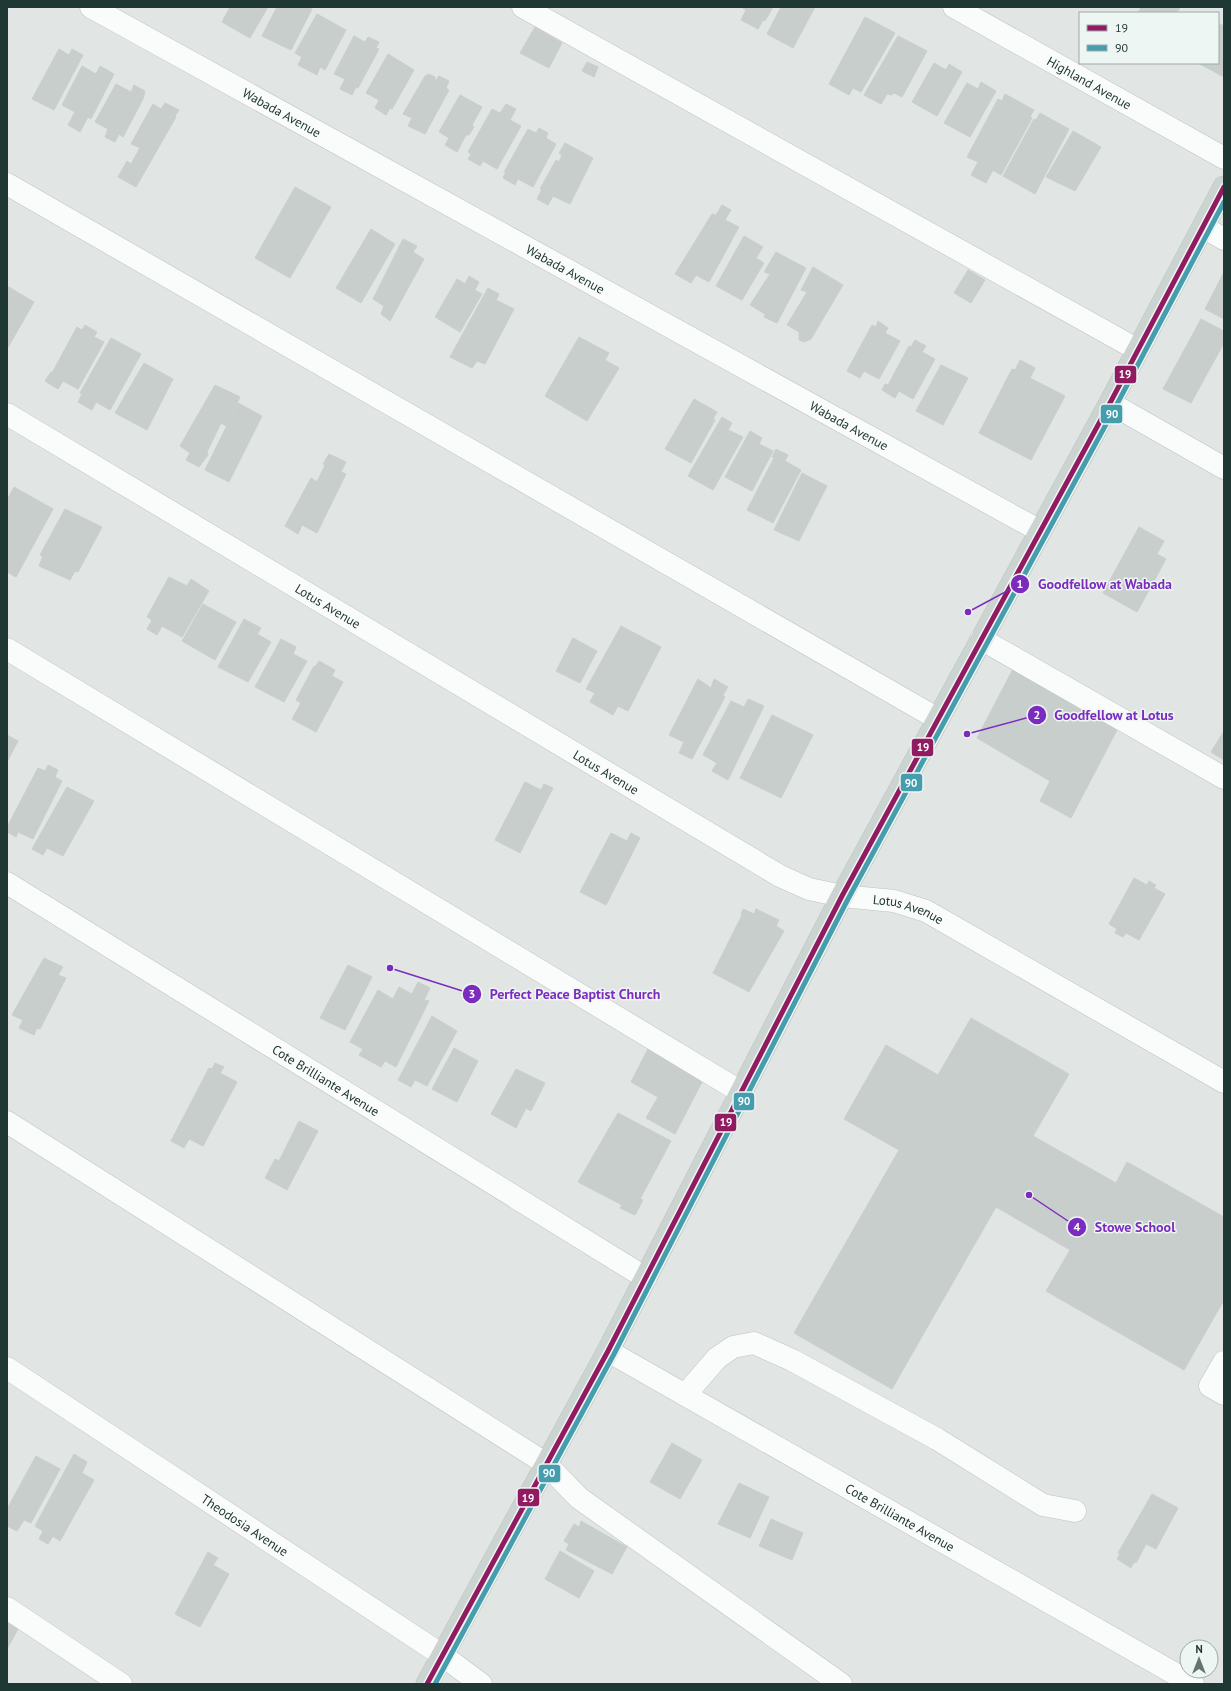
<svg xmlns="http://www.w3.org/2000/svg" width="1231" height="1691" viewBox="0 0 1231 1691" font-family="'PT Sans',sans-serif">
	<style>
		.building { fill: #c8cecc; stroke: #cacfcd }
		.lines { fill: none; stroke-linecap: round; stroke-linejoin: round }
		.minor-casing { stroke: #bec3c1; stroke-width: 23 }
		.major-casing { stroke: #bbc3c1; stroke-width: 23 }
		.minor { stroke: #fafbfb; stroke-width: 22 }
		.major { stroke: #ccd4d2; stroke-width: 22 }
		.bus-1-casing { stroke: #eef6f3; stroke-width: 8 }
		.bus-2-casing { stroke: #eef6f3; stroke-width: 8 }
		.bus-1 { stroke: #901b61; stroke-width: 5 }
		.bus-2 { stroke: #469dad; stroke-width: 5 }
		.labels { text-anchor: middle; stroke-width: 3; stroke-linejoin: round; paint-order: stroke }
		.street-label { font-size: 13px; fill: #203833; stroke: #eef6f3 }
		.leader { fill: none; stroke: #7b2cbf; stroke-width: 1.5 }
		.callout-dot { fill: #7b2cbf; stroke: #eef6f3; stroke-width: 1.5 }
		.mark-label { font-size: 12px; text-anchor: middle; font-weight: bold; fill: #fff }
		.callout-label { font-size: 14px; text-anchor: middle; font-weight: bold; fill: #7b2cbf; stroke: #eef6f3; stroke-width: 3; stroke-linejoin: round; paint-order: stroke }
		.line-badge { stroke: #eef6f3; stroke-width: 1.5 }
		.badge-label { font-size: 11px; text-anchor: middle; font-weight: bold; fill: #fff }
	</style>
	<rect width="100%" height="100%" fill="#e1e6e4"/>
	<g class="building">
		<path d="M230,7H268L250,38L222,22Z"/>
		<path d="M277,7H307L312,9L291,50L262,36Z"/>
		<path d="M741,7H773L765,21L763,20L758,29L741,20L746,10Z"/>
		<path d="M781,7H815L793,48L767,34Z"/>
		<path d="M1141,7H1180L1177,13H1138Z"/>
		<path d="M317,14L346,30L325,70L320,67L317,75L298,65L302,57L295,53Z"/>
		<path d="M865,17L895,33L861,92L853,88L849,95L829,84Z"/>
		<path d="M1218,23L1224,26V77L1198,63H1218Z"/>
		<path d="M535,27L562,43L549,68L520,53Z"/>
		<path d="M354,36L365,42L368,37L379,42L376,48L379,49L358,88L356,87L352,95L340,89L345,79L334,74Z"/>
		<path d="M898,36L927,51L902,97L894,93L892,95L887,94L881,104L864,95Z"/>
		<path d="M59,49L69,55L72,49L83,55L54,110L32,99Z"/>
		<path d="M388,54L414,70L392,109L390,108L386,115L375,108L379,100L366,93Z"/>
		<path d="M587,62L598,67L594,77L582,71Z"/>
		<path d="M934,63L946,70L949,64L962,72L937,116L912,102Z"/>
		<path d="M82,66L96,74L100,66L114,74L91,119L88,117L80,132L68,125L75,112L62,105Z"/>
		<path d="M429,74L435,77V82L439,76L449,81L446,88L449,90L425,134L408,126L412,118L403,114L425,76Z"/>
		<path d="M981,82L996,91L970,137L944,123L967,83L978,89Z"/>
		<path d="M116,84L131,92L134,85L145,91L143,99L123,137L119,134L115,142L105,137L108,129L95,122Z"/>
		<path d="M1005,94L1034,110L1030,117L1032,118L1001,175L993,170L986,183L971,175L978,162L967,157L998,99L1002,101Z"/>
		<path d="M460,95L482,107L472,125L474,127L469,135H466L457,152L445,145L449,138L439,132Z"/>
		<path d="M165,103L179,110L175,116L176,117L136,187L118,177L127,161L131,164L140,148L131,144L153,104L161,109Z"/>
		<path d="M506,104L516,109L510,120L521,126L497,169L483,161L480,166L468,159L471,154L468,152L492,109L500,113Z"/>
		<path d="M1040,113L1069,129L1035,194L1003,176L1034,119L1036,120Z"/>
		<path d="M539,128L548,133L546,138L556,144L533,187L518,179L515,185L503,178L506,172H504L528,129L536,133Z"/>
		<path d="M1073,131L1101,147L1075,191L1046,177Z"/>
		<path d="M565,143L593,158L570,204L553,196L548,205L537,199L542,189H540L556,160L559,162L562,155L559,153Z"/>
		<path d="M295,187L331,207L290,278L255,258Z"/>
		<path d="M722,205L731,210L725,220L739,227L709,282L696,275L691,283L675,274L712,214L716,215Z"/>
		<path d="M371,229L395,244L361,303L336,288Z"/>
		<path d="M744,236L763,247L756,258L764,263L742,300L716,286Z"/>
		<path d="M403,239L417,246L413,252L424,259L390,321L381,314L384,306L373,299Z"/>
		<path d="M776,252L806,268L777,323L764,317L765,314L750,305L770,274L764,272Z"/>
		<path d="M813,267L843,285L811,339L804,342L799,340V332L787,325L807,292L801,290Z"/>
		<path d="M968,270L985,280L971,303L954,293Z"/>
		<path d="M1224,272V319L1205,309Z"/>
		<path d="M469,276L479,282L475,290L482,294L460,332L435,317L457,279L465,284Z"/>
		<path d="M7,286L34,302L7,349Z"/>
		<path d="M488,288L499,294L496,300L514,309L485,364L477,361L472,368L450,357Z"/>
		<path d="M1201,319L1224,331V343L1191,403L1163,389Z"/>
		<path d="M878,321L888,328L885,333L900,341L879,379L864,371L860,378L847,371L872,325L876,327Z"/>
		<path d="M85,325L97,332L94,337L104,342L78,389L63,381L58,389L45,381L51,372L52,373L77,327L82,330Z"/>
		<path d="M579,337L609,353L605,360L619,368L587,421L545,396Z"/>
		<path d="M111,338L141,354L110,410L96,402L92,410L78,402L82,394L80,393Z"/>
		<path d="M915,340L926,346L922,352L935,359L913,399L899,391L895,398L882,390L885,384L888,385L909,346L911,347Z"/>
		<path d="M1020,360L1035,368L1030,378L1065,396L1031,460L979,433L1012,369L1015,370Z"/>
		<path d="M144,363L173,379L147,430L115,413Z"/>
		<path d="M941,365L968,378L943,425L916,411Z"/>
		<path d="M215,385L240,397L226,426L221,423L207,452L208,455L199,467L186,460L190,453L180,446Z"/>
		<path d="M694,399L717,412L713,419L715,420L691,463L665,449Z"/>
		<path d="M238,403L262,416L229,482L205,470Z"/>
		<path d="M722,417L732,423L728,430L743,437L713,490L688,476Z"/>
		<path d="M750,431L762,438L759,444L773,451L752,491L725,477Z"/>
		<path d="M776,449L788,455L785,461L801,470L773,523L747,510L774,458L772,457Z"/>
		<path d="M329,454L346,462L341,472L346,474L317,533L302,525L298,534L285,526L311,478L317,482L325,465L323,464Z"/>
		<path d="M802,473L827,486L799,541L774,530Z"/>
		<path d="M14,487L53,509L16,577L7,572V500Z"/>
		<path d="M65,509L102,527L78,572L75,571L70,580L39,566L43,556L40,555Z"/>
		<path d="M1139,527L1164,541L1157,554L1166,559L1137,612L1103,593Z"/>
		<path d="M169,577L187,586L191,579L209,591L182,637L162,626L157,635L147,629L152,620L147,617Z"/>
		<path d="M203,604L236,622L215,660L182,641Z"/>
		<path d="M244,619L261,628L257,634L271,642L248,682L218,667Z"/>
		<path d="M621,626L661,647L628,711L618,706L613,715L590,702L595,693L586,689Z"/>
		<path d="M573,638L597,651L580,683L556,671Z"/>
		<path d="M281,639L296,647L293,654L307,661L284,702L255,687Z"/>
		<path d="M319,661L335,670L332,676L343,682L316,732L292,719L301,703L296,700L314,666L315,667Z"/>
		<path d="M1013,669L1117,730L1071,818L1040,801L1050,781L977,738Z"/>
		<path d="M698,679L711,688L714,679L728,687L723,695L725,697L692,759L679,753L684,742L669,735Z"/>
		<path d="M748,699L764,706L728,780L712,771L717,763L703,755L731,701L744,707Z"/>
		<path d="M772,715L813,735L781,798L740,778Z"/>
		<path d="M1224,731V760L1211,752Z"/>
		<path d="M7,735L18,741L7,762Z"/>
		<path d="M48,765L58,770L55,777L62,781L33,839L18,832L16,837L7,832V827L38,768L45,771Z"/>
		<path d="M525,782L541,790L544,784L553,788L520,853L495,840Z"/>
		<path d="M67,787L94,801L63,856L47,848L43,855L32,849Z"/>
		<path d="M611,833L627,841L631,833L640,838L606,905L580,892Z"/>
		<path d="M1134,878L1147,885L1149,881L1156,885L1154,888L1165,894L1139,940L1126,933L1123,937L1115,933L1117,929L1109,924Z"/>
		<path d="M743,909L754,914L756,909L779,920L776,926L784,931L749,992L713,973L742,915L741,914Z"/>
		<path d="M44,958L63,967L58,975L66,978L40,1029L37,1028L34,1035L19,1028L23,1020L12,1015Z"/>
		<path d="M348,965L372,977L345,1030L320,1018Z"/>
		<path d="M418,982L430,988L424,1000L429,1001L396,1067L385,1061L381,1067L359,1055L363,1049L350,1042L378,990L393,999L399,987L412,994Z"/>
		<path d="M432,1016L457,1031L427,1086L415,1080L411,1087L398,1080Z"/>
		<path d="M971,1018L1069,1074L1033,1136L1116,1183L1127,1162L1224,1217V1300L1184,1370L1046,1291L1070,1250L996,1207L892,1389L794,1333L899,1150L844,1119L886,1045L938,1075Z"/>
		<path d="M649,1047L703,1080L675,1134L646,1118L658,1097L631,1082Z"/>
		<path d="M454,1048L478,1061L457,1102L432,1089Z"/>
		<path d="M215,1063L224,1067L220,1073L237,1082L203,1146L189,1139L184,1148L171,1141L209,1068L212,1069Z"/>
		<path d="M516,1069L545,1083L531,1111L526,1108L516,1128L491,1114Z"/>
		<path d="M618,1113L671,1141L640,1199L643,1200L635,1215L620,1208L622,1205L578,1182Z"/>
		<path d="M299,1121L318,1131L287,1190L265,1178L275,1159L279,1161Z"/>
		<path d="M672,1443L702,1460L680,1499L650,1482Z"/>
		<path d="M74,1454L87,1462L82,1473L94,1480L60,1541L53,1536L48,1544L39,1539L43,1531L35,1526Z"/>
		<path d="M36,1456L60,1469L31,1523L24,1520L17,1531L7,1526V1509Z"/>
		<path d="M739,1483L769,1497L750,1538L718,1524Z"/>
		<path d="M1152,1494L1178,1508L1156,1549L1146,1544L1136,1563L1134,1562L1131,1568L1117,1559L1120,1554L1118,1553Z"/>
		<path d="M771,1519L803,1533L792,1560L759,1546Z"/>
		<path d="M581,1521L627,1547L612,1574L566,1550L569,1544L564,1541L574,1524L579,1527Z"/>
		<path d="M560,1551L594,1571L579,1598L545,1579Z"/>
		<path d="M208,1552L218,1558L213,1565L229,1574L200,1627L175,1614Z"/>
		<path d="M7,1622L18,1629L7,1649Z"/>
	</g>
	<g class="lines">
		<g class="minor-casing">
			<g id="minor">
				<path id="s1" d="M91,7L1040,531"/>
				<path d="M523,7L1138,350"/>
				<path id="s2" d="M954,7L1224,158"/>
				<path d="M7,184L938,719"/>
				<path d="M1203,227L1224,239"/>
				<path d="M1110,403L1224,468"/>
				<path id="s3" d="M7,414L780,876L809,889L842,896L894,901L926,911L1224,1082"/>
				<path d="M981,639L1224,778"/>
				<path d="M7,649L741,1092"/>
				<path id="s4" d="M7,883L646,1278"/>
				<path d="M7,1122L545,1463L579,1498L841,1684"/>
				<path id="s5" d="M608,1351L1193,1684"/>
				<path d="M1224,1362L1210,1386L1224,1394"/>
				<path id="s6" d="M7,1368L442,1655L481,1684"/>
				<path d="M685,1395L717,1358L733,1347L754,1343L792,1360L937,1439L1043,1505L1075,1511"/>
				<path d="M7,1608L121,1684"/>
			</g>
		</g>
		<g class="major-casing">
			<path id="major" d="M427,1684L608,1351L842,896L1110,403L1224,187"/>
		</g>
		<use href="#minor" class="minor"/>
		<use href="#major" class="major"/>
		<g class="bus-1-casing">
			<path id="bus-1" d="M427,1684L608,1351L842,896L1110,403L1224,187"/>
		</g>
		<g class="bus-2-casing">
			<path id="bus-2" d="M435,1684L614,1354L848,899L1116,406L1224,202"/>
		</g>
		<use href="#bus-1" class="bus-1"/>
		<use href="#bus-2" class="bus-2"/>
	</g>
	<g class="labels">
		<g class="street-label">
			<text dy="5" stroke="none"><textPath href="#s2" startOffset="155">Highland Avenue</textPath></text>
			<text dy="5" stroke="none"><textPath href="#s1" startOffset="218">Wabada Avenue</textPath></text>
			<text dy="5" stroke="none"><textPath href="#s1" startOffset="542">Wabada Avenue</textPath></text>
			<text dy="5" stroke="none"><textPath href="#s1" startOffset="866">Wabada Avenue</textPath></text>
			<text dy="5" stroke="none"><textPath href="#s3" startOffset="374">Lotus Avenue</textPath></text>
			<text dy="5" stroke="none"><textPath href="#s3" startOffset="698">Lotus Avenue</textPath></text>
			<text dy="5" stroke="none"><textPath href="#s3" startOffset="1034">Lotus Avenue</textPath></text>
			<text dy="5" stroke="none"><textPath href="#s4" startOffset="375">Cote Brilliante Avenue</textPath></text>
			<text dy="5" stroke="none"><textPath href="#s5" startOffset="336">Cote Brilliante Avenue</textPath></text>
			<text dy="5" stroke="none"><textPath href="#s6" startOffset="285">Theodosia Avenue</textPath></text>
		</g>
	</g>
	<path class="leader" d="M968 612L1020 584M967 734L1037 715M390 968L472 994M1029 1195L1077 1227"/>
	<g class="callout-dot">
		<circle cx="968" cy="612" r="4"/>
		<circle cx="967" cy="734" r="4"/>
		<circle cx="390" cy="968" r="4"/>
		<circle cx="1029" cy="1195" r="4"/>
		<circle cx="1020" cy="584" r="10"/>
		<circle cx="1037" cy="715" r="10"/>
		<circle cx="472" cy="994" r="10"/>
		<circle cx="1077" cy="1227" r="10"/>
	</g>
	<g class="mark-label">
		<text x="1020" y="588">1</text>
		<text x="1037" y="719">2</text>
		<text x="472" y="998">3</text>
		<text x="1077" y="1231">4</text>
	</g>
	<g class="callout-label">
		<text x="1105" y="589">Goodfellow at Wabada</text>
		<text x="1114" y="720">Goodfellow at Lotus</text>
		<text x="575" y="999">Perfect Peace Baptist Church</text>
		<text x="1135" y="1232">Stowe School</text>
	</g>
	<g class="line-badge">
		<rect x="1114" y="365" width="23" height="19" rx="4" fill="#901b61"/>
		<rect x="1100" y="404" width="23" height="20" rx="4" fill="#469dad"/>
		<rect x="911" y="738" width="23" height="19" rx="4" fill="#901b61"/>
		<rect x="900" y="773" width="23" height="19" rx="4" fill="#469dad"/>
		<rect x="733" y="1092" width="22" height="19" rx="4" fill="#469dad"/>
		<rect x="714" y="1113" width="23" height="19" rx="4" fill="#901b61"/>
		<rect x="538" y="1464" width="23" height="19" rx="4" fill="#469dad"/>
		<rect x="517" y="1488" width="23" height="19" rx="4" fill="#901b61"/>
	</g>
	<g class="badge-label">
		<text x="1125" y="378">19</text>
		<text x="1112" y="418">90</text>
		<text x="923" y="751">19</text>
		<text x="911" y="787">90</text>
		<text x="744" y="1105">90</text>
		<text x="726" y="1126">19</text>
		<text x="549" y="1477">90</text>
		<text x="528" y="1502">19</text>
	</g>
	<rect width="1231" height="1691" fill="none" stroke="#203833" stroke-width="16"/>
	<rect x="1079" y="12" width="140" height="52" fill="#eef6f3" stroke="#9caaa6"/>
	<rect x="1087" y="25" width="20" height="6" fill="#901b61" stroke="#9caaa6"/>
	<text x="1115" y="32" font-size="12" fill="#203833">19</text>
	<rect x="1087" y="45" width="20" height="6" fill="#469dad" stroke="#9caaa6"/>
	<text x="1115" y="52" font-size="12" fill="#203833">90</text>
	<g transform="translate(1199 1659)"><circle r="19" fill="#eef6f3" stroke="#9caaa6"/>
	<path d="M0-3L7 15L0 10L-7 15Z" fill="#647571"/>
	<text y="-6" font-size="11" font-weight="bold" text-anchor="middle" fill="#203833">N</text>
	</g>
</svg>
